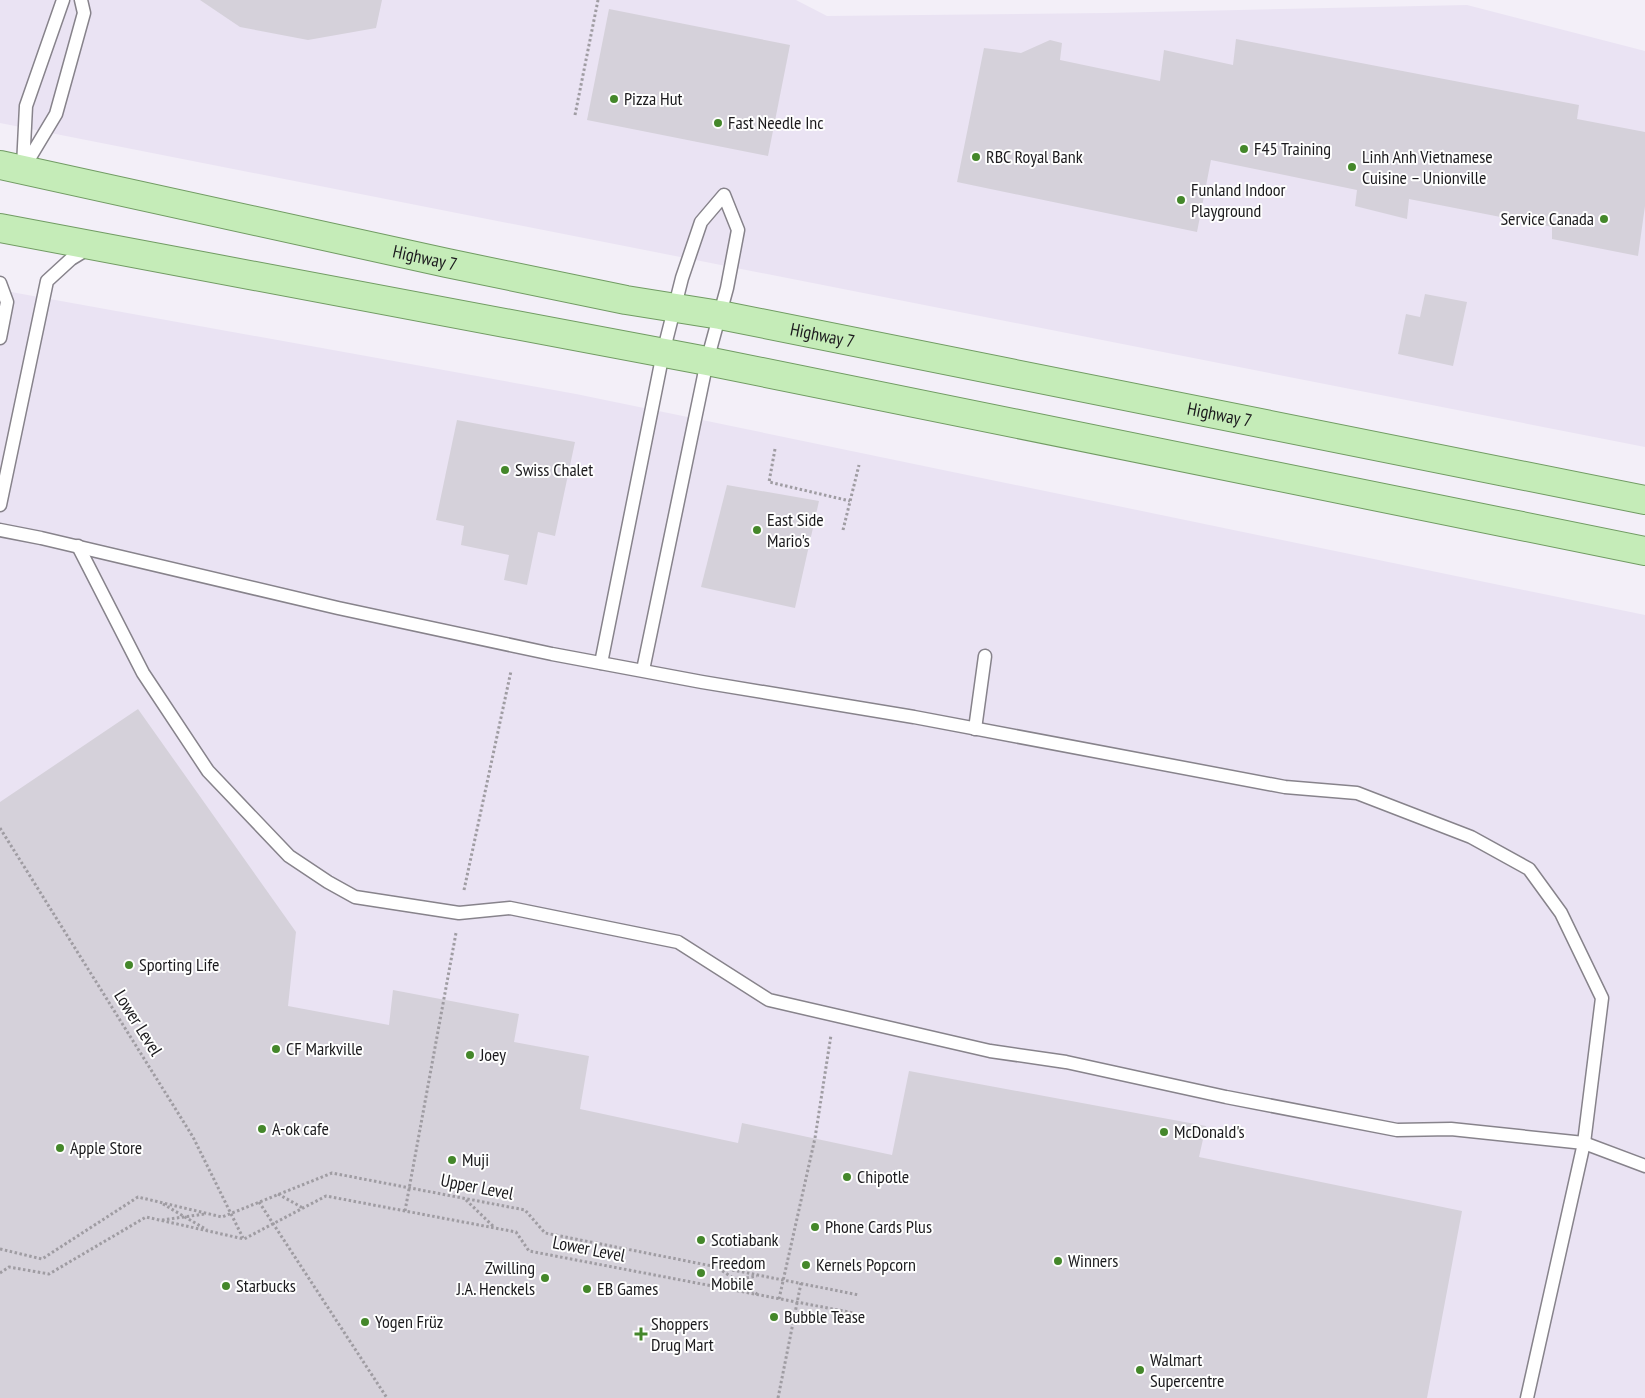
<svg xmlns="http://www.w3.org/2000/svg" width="1645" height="1398" viewBox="0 0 1645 1398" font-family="'PT Sans Narrow',sans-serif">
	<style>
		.built { fill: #eae3f3 }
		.building { fill: #d5d1da }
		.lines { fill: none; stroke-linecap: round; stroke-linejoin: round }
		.service-casing { stroke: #87838b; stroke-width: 15 }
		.primary-casing { stroke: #719b63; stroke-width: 30 }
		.path { stroke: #9f9ca2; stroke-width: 3; stroke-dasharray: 2.5 2.5; stroke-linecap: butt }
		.service { stroke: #fff; stroke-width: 12 }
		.primary { stroke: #c5ecb8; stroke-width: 28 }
		.poi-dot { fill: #44872a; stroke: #fefefe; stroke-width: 2 }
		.labels { text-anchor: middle; stroke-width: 4; stroke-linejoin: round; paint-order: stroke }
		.poi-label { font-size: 18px; fill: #1b1a1d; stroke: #fefefe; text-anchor: start }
		.street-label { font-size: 18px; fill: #1b1a1d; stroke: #fefefe }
	</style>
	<rect width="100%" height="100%" fill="#f3eff8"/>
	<g class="built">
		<path d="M0,0H796L827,16L1106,13L1467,5L1645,51V447L0,123Z"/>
		<path d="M0,290L576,394L1645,615V1398H0Z"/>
	</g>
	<g class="building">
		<path d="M200,0H382L376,28L308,40L240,27Z"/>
		<path d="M609,9L790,45L768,156L587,120Z"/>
		<path d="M1236,39L1579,105L1577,119L1645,132V206L1638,256L1552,239V227L1409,199L1407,219L1355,206L1357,190L1211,160L1197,232L957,182L984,48L1021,53L1050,40L1062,43L1060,60L1160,81L1164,50L1233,65Z"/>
		<path d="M1425,294L1467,302L1453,366L1398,354L1406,314L1420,317Z"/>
		<path d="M457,420L575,442L555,536L538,532L527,585L504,580L509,555L461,545L464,526L436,520Z"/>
		<path d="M727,485L819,501L795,608L701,587Z"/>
		<path d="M138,709L296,932L288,1006L389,1025L393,990L519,1014L514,1042L589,1056L580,1109L738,1143L742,1123L892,1155L909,1071L1206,1126L1199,1157L1462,1211L1427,1398H0V802Z"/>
	</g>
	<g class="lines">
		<g class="service-casing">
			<g id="service">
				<path d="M23,166L26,106L63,0"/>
				<path d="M23,169L56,114L84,13L81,0"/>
				<path d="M0,283L7,302L0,338"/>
				<path d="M0,505L47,281L71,259L89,248"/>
				<path d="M0,530L41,538L338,608L552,654L702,682L914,717L1285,787L1357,793L1471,837L1529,869L1561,913L1602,998L1584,1143L1527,1398"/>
				<path d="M78,546L143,673L208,771L289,856L328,882L355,897L459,913L510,908L678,942L769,1000L990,1051L1066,1062L1226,1097L1397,1130L1451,1129L1584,1143L1645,1166"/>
				<path d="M601,663L663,353L682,278L701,222L724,195L738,230L727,288L707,361L643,670"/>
				<path d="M975,729L985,656"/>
			</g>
		</g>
		<g class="primary-casing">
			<g id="primary">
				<path id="s1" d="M0,165L447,263L626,300L720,315L1645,500"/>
				<path d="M0,228L707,361L1645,551"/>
			</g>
		</g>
		<g class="path">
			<path d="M575,115L598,0"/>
			<path d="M775,449L769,482L850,501"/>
			<path d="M843,530L859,465"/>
			<path d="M0,828L193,1137L243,1238"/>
			<path d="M464,890L511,671"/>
			<path d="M278,1194L303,1208"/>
			<path d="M466,1200L494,1227"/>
			<path d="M259,1202L387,1398"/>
			<path d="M163,1204L207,1230"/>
			<path d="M405,1211L456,933"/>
			<path d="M162,1220L205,1214"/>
			<path d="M0,1249L42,1259L138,1197L222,1217L332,1173L525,1210L545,1233L859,1295"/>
			<path d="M718,1268L757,1294"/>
			<path d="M0,1273L9,1267L49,1274L146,1217L244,1239L326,1196L516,1232L529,1251L854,1313"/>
			<path d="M712,1284L757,1276"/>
			<path d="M779,1299L815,1138L831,1035"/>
			<path d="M778,1398L801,1283"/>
		</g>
		<use href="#service" class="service"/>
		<use href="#primary" class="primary"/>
	</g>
	<g class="poi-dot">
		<circle cx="614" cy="99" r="5"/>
		<circle cx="718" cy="123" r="5"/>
		<circle cx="1244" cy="149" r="5"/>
		<circle cx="976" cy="157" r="5"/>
		<circle cx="1352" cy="167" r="5"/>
		<circle cx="1181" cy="200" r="5"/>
		<circle cx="1604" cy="219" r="5"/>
		<circle cx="505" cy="470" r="5"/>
		<circle cx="757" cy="530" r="5"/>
		<circle cx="129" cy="965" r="5"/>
		<circle cx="276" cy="1049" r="5"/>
		<circle cx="470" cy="1055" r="5"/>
		<circle cx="262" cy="1129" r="5"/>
		<circle cx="1164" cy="1132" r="5"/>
		<circle cx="60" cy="1148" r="5"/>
		<circle cx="452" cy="1160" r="5"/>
		<circle cx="847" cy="1177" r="5"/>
		<circle cx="815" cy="1227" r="5"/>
		<circle cx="701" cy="1240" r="5"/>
		<circle cx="1058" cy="1261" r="5"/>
		<circle cx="806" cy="1265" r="5"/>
		<circle cx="701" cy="1273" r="5"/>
		<circle cx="545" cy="1278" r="5"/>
		<circle cx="226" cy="1286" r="5"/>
		<circle cx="587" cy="1289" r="5"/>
		<circle cx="774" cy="1317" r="5"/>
		<circle cx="365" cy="1322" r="5"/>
		<path d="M638.5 1326.5h5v5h5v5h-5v5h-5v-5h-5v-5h5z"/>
		<circle cx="1140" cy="1370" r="5"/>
	</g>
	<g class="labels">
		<g class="poi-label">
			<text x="624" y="105">Pizza Hut</text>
			<text x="728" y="129">Fast Needle Inc</text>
			<text x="1254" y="155">F45 Training</text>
			<text x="986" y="163">RBC Royal Bank</text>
			<text x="1362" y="163">Linh Anh Vietnamese<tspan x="1362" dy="21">Cuisine – Unionville</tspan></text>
			<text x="1191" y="196">Funland Indoor<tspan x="1191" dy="21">Playground</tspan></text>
			<text x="1594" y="225" text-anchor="end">Service Canada</text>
			<text x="515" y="476">Swiss Chalet</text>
			<text x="767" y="526">East Side<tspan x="767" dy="21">Mario's</tspan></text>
			<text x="139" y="971">Sporting Life</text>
			<text x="286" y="1055">CF Markville</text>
			<text x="480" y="1061">Joey</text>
			<text x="272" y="1135">A-ok cafe</text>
			<text x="1174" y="1138">McDonald's</text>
			<text x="70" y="1154">Apple Store</text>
			<text x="462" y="1166">Muji</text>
			<text x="857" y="1183">Chipotle</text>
			<text x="825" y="1233">Phone Cards Plus</text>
			<text x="711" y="1246">Scotiabank</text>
			<text x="1068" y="1267">Winners</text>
			<text x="711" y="1269">Freedom<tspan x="711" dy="21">Mobile</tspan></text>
			<text x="816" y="1271">Kernels Popcorn</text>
			<text x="535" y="1274" text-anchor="end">Zwilling<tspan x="535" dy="21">J.A. Henckels</tspan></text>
			<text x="236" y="1292">Starbucks</text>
			<text x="597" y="1295">EB Games</text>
			<text x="784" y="1323">Bubble Tease</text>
			<text x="375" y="1328">Yogen Früz</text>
			<text x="651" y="1330">Shoppers<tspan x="651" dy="21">Drug Mart</tspan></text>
			<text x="1150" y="1366">Walmart<tspan x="1150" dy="21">Supercentre</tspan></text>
		</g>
		<g class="street-label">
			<text dy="6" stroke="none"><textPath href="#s1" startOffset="435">Highway 7</textPath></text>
			<text dy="6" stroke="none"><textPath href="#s1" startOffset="840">Highway 7</textPath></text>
			<text dy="6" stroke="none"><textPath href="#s1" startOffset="1245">Highway 7</textPath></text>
			<text transform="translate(138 1023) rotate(58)" y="6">Lower Level</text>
			<text transform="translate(477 1187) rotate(11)" y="6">Upper Level</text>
			<text transform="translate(589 1249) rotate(11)" y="6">Lower Level</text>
		</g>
	</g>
</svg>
